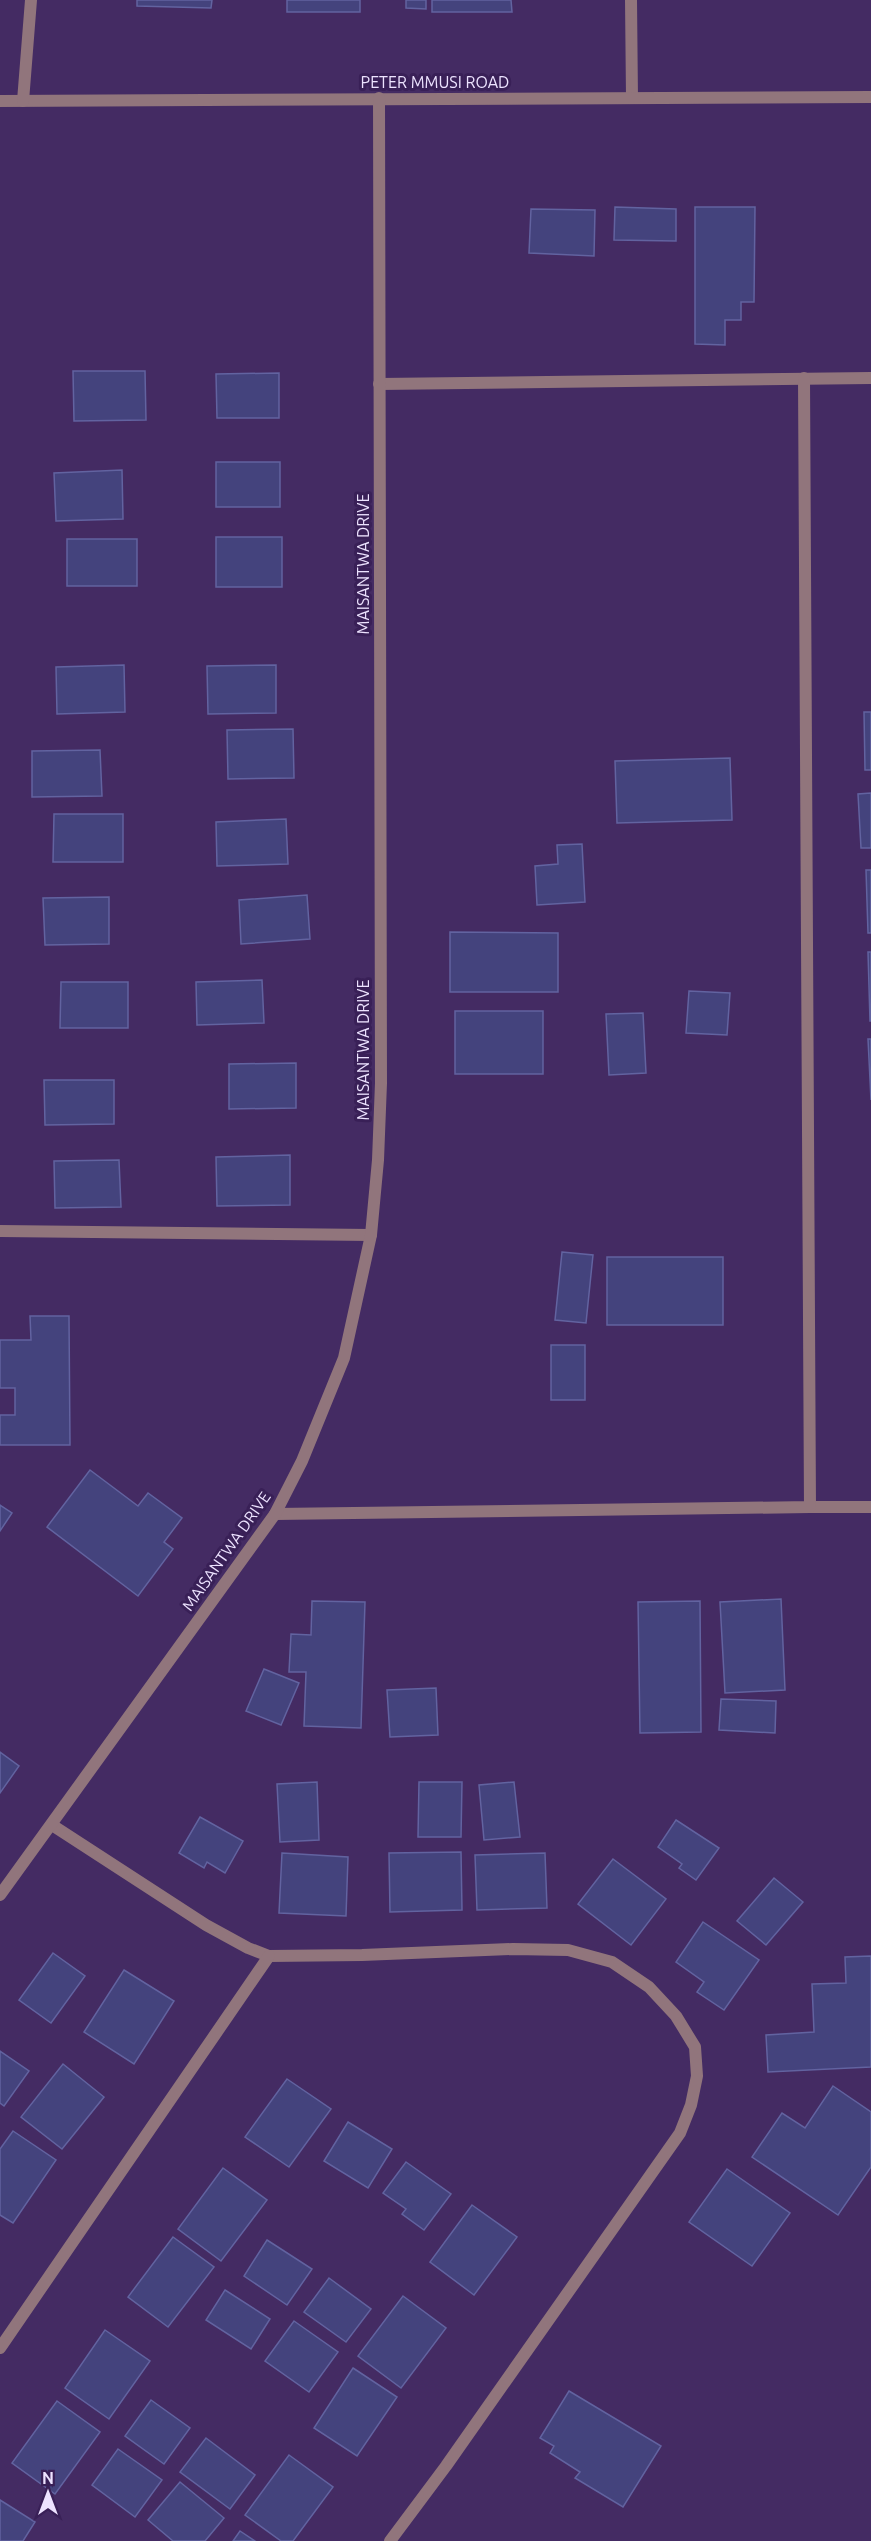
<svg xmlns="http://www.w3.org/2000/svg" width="871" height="2541" viewBox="0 0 871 2541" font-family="Ubuntu,sans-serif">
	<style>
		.building { fill: #44437d; stroke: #6263a0; stroke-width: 1.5 }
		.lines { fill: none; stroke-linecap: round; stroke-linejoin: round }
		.minor { stroke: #91757c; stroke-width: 12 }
		.labels { text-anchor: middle; stroke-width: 6; stroke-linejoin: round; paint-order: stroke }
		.street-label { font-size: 16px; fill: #ede3ff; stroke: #392057 }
	</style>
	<rect width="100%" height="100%" fill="#442b63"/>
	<g class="building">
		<path d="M137,0H212L211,8L137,6Z"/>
		<rect x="287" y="0" width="73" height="12"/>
		<path d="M406,0H426V9L406,8Z"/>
		<path d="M432,0H511L512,12H432Z"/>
		<path d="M615,207L676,209V241L614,240Z"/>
		<path d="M695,207H755L754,302H741V320H725V345L695,344Z"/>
		<path d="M531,209L595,210L594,256L529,253Z"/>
		<path d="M73,371H145L146,420L74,421Z"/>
		<path d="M279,373V418H217L216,374Z"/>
		<rect x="216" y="462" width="64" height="45"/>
		<path d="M122,470L123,519L56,521L54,473Z"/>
		<rect x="216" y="537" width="66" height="50"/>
		<rect x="67" y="539" width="70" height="47"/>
		<path d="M124,665L125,712L57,714L56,667Z"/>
		<path d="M276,665V713L208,714L207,666Z"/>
		<path d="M864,712H871V770H865Z"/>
		<path d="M293,729L294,778L228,779L227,730Z"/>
		<path d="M100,750L102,796L32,797V751Z"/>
		<path d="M730,758L732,820L617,823L615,761Z"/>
		<path d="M871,793V848H861L858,794Z"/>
		<path d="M54,814H123V862H53Z"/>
		<path d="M286,819L288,864L217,866L216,822Z"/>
		<path d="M582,844L585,902L537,905L535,866L558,864L557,845Z"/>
		<path d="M866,870H871V933H868Z"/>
		<path d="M307,895L310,939L241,944L239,900Z"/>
		<path d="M109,897V944L45,945L43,898Z"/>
		<path d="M450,932L558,933V992H450Z"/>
		<path d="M868,952H871V1021H870Z"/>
		<path d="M262,980L264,1023L197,1025L196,982Z"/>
		<path d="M61,982H128V1028H60Z"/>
		<path d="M689,991L730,993L727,1035L686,1033Z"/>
		<rect x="455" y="1011" width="88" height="63"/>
		<path d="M643,1013L646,1073L609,1075L606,1014Z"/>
		<path d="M868,1039H871V1100Z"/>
		<path d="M296,1063V1108L229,1109V1064Z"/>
		<path d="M44,1080H114V1124L45,1125Z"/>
		<path d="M290,1155V1205L217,1206L216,1157Z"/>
		<path d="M119,1160L121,1207L55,1208L54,1161Z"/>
		<path d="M562,1252L593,1255L586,1323L555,1320Z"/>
		<rect x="607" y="1257" width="116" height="68"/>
		<path d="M30,1316H69L70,1445H0V1415H15V1388H0V1340H31Z"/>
		<rect x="551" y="1345" width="34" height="55"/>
		<path d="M90,1470L138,1506L148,1493L182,1518L164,1542L173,1549L138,1596L47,1527Z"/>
		<path d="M0,1505L12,1513L0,1531Z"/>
		<path d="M781,1599L785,1690L725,1693L720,1602Z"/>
		<path d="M312,1601L365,1602L361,1728L304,1726L306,1672H289L291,1634L311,1635Z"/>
		<path d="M700,1601L701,1732L640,1733L638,1602Z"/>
		<path d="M264,1669L299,1683L281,1725L246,1711Z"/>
		<path d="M436,1688L438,1735L390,1737L387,1690Z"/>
		<path d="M721,1699L776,1701L775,1733L719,1730Z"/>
		<path d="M0,1752L19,1766L0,1793Z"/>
		<path d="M317,1782L319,1840L280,1842L277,1784Z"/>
		<path d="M419,1782H462L461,1837H418Z"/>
		<path d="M514,1782L520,1837L484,1840L479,1785Z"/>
		<path d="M200,1817L243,1841L225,1873L207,1862L204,1868L179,1853Z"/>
		<path d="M676,1820L719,1848L696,1880L679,1868L682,1864L658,1847Z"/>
		<path d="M461,1852L462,1910L390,1912L389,1853Z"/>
		<path d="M282,1853L348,1857L346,1916L279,1913Z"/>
		<path d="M545,1853L547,1908L477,1910L475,1855Z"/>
		<path d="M613,1859L666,1899L631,1945L578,1904Z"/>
		<path d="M774,1878L803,1902L766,1945L737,1921Z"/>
		<path d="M703,1922L759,1960L724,2010L697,1992L704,1982L676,1962Z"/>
		<path d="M53,1953L85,1976L51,2023L19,2000Z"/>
		<path d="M871,1956V2067L768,2072L766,2035L814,2032L812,1984L846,1983L845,1957Z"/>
		<path d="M124,1970L174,2001L134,2064L84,2032Z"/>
		<path d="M0,2051L29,2071L4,2106L0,2103Z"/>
		<path d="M63,2064L104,2097L62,2149L21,2117Z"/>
		<path d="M287,2079L331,2109L289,2167L245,2137Z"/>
		<path d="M833,2086L871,2112V2167L838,2215L752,2157L782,2113L805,2128Z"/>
		<path d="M348,2122L392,2149L368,2188L324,2161Z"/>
		<path d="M13,2131L56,2160L13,2223L0,2215V2149Z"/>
		<path d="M406,2162L451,2194L424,2230L402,2214L406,2209L383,2193Z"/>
		<path d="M223,2168L267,2200L221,2261L178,2229Z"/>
		<path d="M727,2169L790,2213L752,2266L689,2222Z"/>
		<path d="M472,2205L517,2237L474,2295L430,2262Z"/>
		<path d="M173,2237L214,2267L168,2327L128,2297Z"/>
		<path d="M267,2240L312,2269L287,2305L244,2276Z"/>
		<path d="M329,2278L371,2309L346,2342L304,2312Z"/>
		<path d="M225,2290L270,2319L251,2349L206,2320Z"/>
		<path d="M403,2296L446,2328L401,2388L358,2356Z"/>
		<path d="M294,2321L338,2352L309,2392L265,2361Z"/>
		<path d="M105,2330L150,2361L109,2419L65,2388Z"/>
		<path d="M353,2368L397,2397L357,2456L314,2428Z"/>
		<path d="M569,2391L661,2446L623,2507L575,2478L580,2472L550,2453L554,2446L540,2438Z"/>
		<path d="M151,2400L190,2428L164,2464L125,2436Z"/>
		<path d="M57,2401L100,2432L55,2494L12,2463Z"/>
		<path d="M206,2438L255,2475L230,2509L180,2472Z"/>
		<path d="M118,2449L162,2480L135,2517L92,2485Z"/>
		<path d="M289,2455L333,2487L293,2541H281L245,2515Z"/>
		<path d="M180,2482L224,2518L205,2541H173L148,2520Z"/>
		<path d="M0,2500L35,2522L23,2541H0Z"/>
		<path d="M240,2531L255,2541H233Z"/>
	</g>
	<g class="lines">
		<g class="minor">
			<path d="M631,0L632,98"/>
			<path d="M0,101L871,97"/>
			<path d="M23,101L31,0"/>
			<path d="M379,384L871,378"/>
			<path d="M0,1231L371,1235"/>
			<path d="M810,1507H871"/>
			<path d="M275,1514L810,1507L804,378"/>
			<path d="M52,1825L206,1925L248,1948L269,1956L362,1955L513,1949L568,1950L612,1962L649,1987L676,2016L695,2047L697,2076L691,2105L680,2133L446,2466L390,2541"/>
			<path d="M0,1895L275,1514L302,1461L344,1358L371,1235L378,1160L381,1083L379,98"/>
			<path d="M0,2348L269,1956"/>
		</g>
	</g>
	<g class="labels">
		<g class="street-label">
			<text x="435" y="88">PETER MMUSI ROAD</text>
			<text transform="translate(363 564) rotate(-90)" y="6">MAISANTWA DRIVE</text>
			<text transform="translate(363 1050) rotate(-90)" y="6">MAISANTWA DRIVE</text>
			<text transform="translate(226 1551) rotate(-55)" y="6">MAISANTWA DRIVE</text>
		</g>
	</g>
	<g transform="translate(48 2493)" stroke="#392057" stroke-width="4.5" paint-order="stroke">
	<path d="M0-4.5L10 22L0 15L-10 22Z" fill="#ede3ff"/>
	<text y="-9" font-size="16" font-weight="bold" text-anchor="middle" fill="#ede3ff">N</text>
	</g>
</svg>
